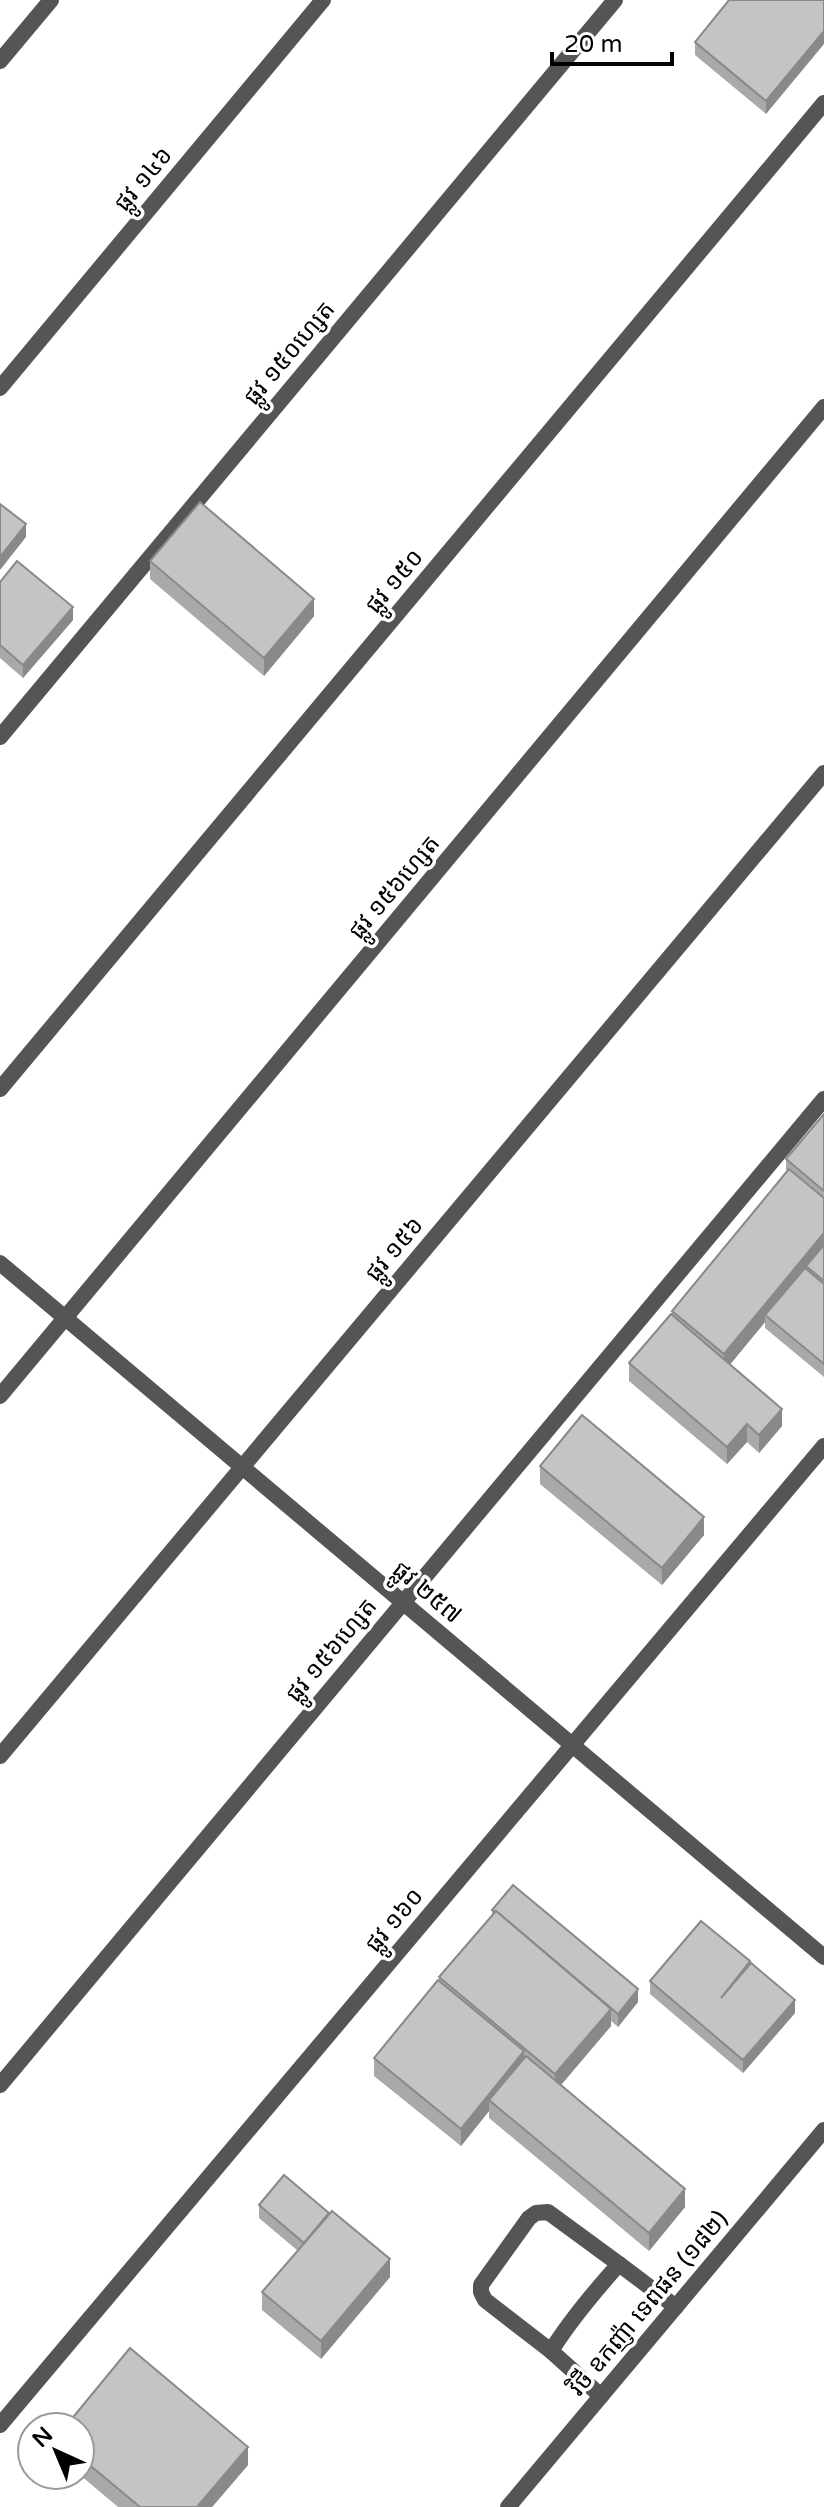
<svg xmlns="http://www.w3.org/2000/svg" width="824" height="2507" viewBox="0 0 824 2507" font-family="'Varela Round','Noto Sans Khmer',sans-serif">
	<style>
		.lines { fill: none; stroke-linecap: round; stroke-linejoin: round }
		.service { stroke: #555; stroke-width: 16 }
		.minor { stroke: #555; stroke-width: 16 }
		.tertiary { stroke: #555; stroke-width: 16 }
		.wall { fill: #a9a9a9 }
		.shaded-wall { fill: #898989 }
		.building { fill: #c4c4c4; stroke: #898989; stroke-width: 2 }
		.labels { text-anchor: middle; stroke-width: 7; stroke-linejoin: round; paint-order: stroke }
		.street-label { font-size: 24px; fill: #000; stroke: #fff }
	</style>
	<rect width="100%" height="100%" fill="#fff"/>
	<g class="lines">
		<g class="service">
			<path d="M0,61L51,0"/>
			<path d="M0,737L615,0"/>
			<path d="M0,1396L824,407"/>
			<path d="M0,2085L824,1099"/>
			<path d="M551,2351L485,2300L481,2292V2285L529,2218L536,2213L548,2212L619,2264"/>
			<path d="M601,2396L551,2351C571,2319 594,2292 619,2264L676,2307"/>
		</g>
		<g class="minor">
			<path d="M0,388L323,0"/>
			<path d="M0,1089L824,103"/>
			<path d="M0,1263L824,1957"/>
			<path d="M0,1756L824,773"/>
			<path d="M0,2425L824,1446"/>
		</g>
		<path class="tertiary" d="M508,2507L824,2130"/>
	</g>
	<g class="wall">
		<path d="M824,0L766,114L695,55V42Z"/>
		<path d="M150,561L314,616L264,676L150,579Z"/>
		<path d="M0,582L73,620L23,678L0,658Z"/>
		<path d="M824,1114V1377L765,1328V1322L730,1364L782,1426L759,1453L747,1442L727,1464L629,1381V1363L672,1315V1311L786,1173V1159Z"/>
		<path d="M540,1466L704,1535L662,1585L540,1484Z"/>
		<path d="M492,1910L638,2002L618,2027L611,2021V2026L561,2085L685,2207L649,2251L489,2118V2111L461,2146L374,2076V2058L439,1981V1977L492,1916Z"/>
		<path d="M750,1964L795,2013L743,2073L650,1994V1981Z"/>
		<path d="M259,2205L390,2277L321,2359L262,2310V2292L298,2251L259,2218Z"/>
		<path d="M80,2427L248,2465L212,2507H118L80,2475Z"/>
	</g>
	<g class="shaded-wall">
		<path d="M824,31V44L766,114V101Z"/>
		<path d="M26,524V537L0,570V557Z"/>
		<path d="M314,599V616L264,676V658Z"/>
		<path d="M73,607V620L23,678V665Z"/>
		<path d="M824,1233V1251L806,1266V1273L765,1315V1322L724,1372V1354Z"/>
		<path d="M782,1409V1426L759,1453V1435Z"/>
		<path d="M747,1424V1442L727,1464V1447Z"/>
		<path d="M704,1517V1535L662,1585V1568Z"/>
		<path d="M638,1989V2002L618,2027V2014Z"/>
		<path d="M795,2000V2013L743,2073V2060Z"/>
		<path d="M611,2009V2026L555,2092V2074Z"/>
		<path d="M524,2051V2069L489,2100V2111L461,2146V2129Z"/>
		<path d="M685,2189V2207L649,2251V2233Z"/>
		<path d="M390,2259V2277L321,2359V2341Z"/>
		<path d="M248,2447V2465L212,2507H197Z"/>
	</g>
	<g class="building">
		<path d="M729,0H824V31L766,101L695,42Z"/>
		<path d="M200,502L314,599L264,658L150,561Z"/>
		<path d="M0,504L26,524L0,557Z"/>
		<path d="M17,561L73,607L23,665L0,645V582Z"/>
		<path d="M824,1114V1191L786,1159Z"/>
		<path d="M789,1169L824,1198V1233L724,1354L672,1311Z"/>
		<path d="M824,1245V1281L806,1266Z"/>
		<path d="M805,1268L824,1284V1364L765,1315Z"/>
		<path d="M671,1314L782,1409L759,1435L747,1424L727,1447L629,1363Z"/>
		<path d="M582,1415L704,1517L662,1568L540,1466Z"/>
		<path d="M513,1885L638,1989L618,2014L496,1911L495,1912L492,1910Z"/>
		<path d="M496,1911L611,2009L555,2074L439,1977Z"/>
		<path d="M701,1921L750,1961L721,1998L751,1963L795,2000L743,2060L650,1981Z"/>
		<path d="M438,1980L524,2051L461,2129L374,2058Z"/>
		<path d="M526,2056L685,2189L649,2233L489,2100Z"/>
		<path d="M284,2175L329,2213L304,2243L259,2205Z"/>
		<path d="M332,2211L390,2259L321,2341L262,2292Z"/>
		<path d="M130,2348L248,2447L197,2507H140L80,2457V2427H65Z"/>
	</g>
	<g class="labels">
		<g class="street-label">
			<text transform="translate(143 179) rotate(-50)" y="8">ផ្លូវ ១៤៦</text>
			<text transform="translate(289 353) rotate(-50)" y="8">ផ្លូវ ១៥០ហ្សេត</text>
			<text transform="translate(394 581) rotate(-50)" y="8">ផ្លូវ ១៥០</text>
			<text transform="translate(394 887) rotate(-50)" y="8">ផ្លូវ ១៥៦ហ្សេត</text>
			<text transform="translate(394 1249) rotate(-50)" y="8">ផ្លូវ ១៥៦</text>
			<text transform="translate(427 1592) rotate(40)" y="8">ផ្លូវ ២៥៧</text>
			<text transform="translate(331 1650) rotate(-50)" y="8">ផ្លូវ ១៥៦ហ្សេត</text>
			<text transform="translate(394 1920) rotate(-50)" y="8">ផ្លូវ ១៦០</text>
			<text transform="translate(648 2303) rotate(-50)" y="8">វិថី ឧកញ៉ា ទេពផន (១៨២)</text>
		</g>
	</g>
	<g transform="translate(56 2451) rotate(316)"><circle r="38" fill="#ffffff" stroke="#999999" stroke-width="2"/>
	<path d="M0-6L14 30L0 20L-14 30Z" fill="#000000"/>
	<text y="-12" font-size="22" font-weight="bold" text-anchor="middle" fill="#000000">N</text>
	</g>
	<path d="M552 52v12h120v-12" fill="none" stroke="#000000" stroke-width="4"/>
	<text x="564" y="52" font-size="24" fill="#000000" stroke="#ffffff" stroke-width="6" paint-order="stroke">20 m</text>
</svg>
